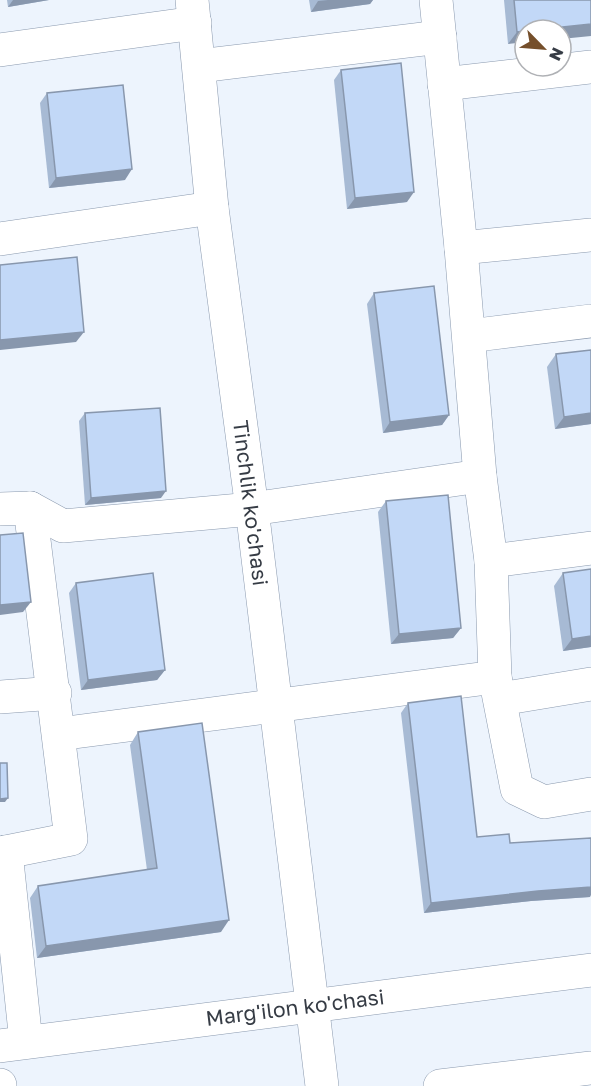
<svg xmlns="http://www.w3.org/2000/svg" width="591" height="1086" viewBox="0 0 591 1086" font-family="'Golos Text',sans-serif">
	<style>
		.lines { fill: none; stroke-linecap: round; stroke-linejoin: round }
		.minor-casing { stroke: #8a99ae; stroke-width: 34 }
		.major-casing { stroke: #8a99ae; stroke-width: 34 }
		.minor { stroke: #fff; stroke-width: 33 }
		.major { stroke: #fff; stroke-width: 33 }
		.wall { fill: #a7bad4 }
		.shaded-wall { fill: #8897ad }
		.building { fill: #c2d8f7; stroke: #8897ad; stroke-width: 1.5 }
		.labels { text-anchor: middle; stroke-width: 6; stroke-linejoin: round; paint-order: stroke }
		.street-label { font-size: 21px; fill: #363c45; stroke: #fff }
	</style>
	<rect width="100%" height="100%" fill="#edf4fd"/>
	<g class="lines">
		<g class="minor-casing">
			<g id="minor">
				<path d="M192,0L212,208L252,509L322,1086"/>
				<path d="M436,0L461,248L480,476L491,561L495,677L517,789L544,802L591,794"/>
				<path d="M0,50L195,23"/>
				<path d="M199,66L440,37"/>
				<path d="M444,84L591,67"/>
				<path d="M0,239L212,208"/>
				<path d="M461,248L591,235"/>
				<path d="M469,336L591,321"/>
				<path d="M0,509L30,508L63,526L252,509L480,476"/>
				<path d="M491,561L591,548"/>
				<path d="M0,697L55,693"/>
				<path d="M500,699L591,684"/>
				<path d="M59,734L495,677"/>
				<path d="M6,852L71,839L30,508"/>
				<path d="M0,853L6,852L26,1042"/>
				<path d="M0,1085V1086"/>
				<path d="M440,1086L591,1068"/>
			</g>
		</g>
		<g class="major-casing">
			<path id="major" d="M0,1046L591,970"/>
		</g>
		<use href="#minor" class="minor"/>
		<use href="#major" class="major"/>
	</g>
	<g class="wall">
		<path d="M7,0H49L8,7Z"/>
		<path d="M309,0H373L370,4L311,12Z"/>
		<path d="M504,0H591L508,44Z"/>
		<path d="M341,70L407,202L347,209L334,80Z"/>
		<path d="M47,93L125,180L49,188L40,103Z"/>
		<path d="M374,293L449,415L442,425L383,433L367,304Z"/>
		<path d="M591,350V424L555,429L547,367L556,354Z"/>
		<path d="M85,413L161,498L85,505L79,421Z"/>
		<path d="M386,501L461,628L453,638L391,644L378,512Z"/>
		<path d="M563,573L591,647L563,651L554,586Z"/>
		<path d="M76,583L165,670L157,680L81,690L69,593Z"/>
		<path d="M408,703L477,837L510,843L590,897L531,901L424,913L401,713Z"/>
		<path d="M138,732L221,932L37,958L30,898L38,886L147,870L130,745Z"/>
	</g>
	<g class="shaded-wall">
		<path d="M13,0H49L8,7Z"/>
		<path d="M328,0H373L370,4L311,12L318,1Z"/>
		<path d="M591,24V36L561,39V30H534Z"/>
		<path d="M525,31V42L508,44L517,32Z"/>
		<path d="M132,169L125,180L49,188L56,178Z"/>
		<path d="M414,192L407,202L347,209L355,198Z"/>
		<path d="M84,332L76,342L0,350V340Z"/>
		<path d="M591,413V424L555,429L564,417Z"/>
		<path d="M449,415L442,425L383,433L390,422Z"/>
		<path d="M166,491L161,498L85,505L91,498Z"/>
		<path d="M31,602L23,612L0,615V605Z"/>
		<path d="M461,628L453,638L391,644L399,634Z"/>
		<path d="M591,636V647L563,651L572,639Z"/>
		<path d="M165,670L157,680L81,690L88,680Z"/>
		<path d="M8,798L5,802H0V799Z"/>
		<path d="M591,887V895L590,897L531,901L424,913L431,903L538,891Z"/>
		<path d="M229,920L221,932L37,958L46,946Z"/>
	</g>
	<g class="building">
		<path d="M514,0H591V24L534,30H525V31L517,32Z"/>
		<path d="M401,63L414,192L355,198L341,70Z"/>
		<path d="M123,85L132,169L56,178L47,93Z"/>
		<path d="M77,257L84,332L0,340V265Z"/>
		<path d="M434,286L449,415L390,422L374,293Z"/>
		<path d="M591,350V413L564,417L556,354Z"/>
		<path d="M160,408L166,491L91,498L85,413Z"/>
		<path d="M448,495L461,628L399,634L386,501Z"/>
		<path d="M23,533L31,602L0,605V535Z"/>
		<path d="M591,569V636L572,639L563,573Z"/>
		<path d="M153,573L165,670L88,680L76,583Z"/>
		<path d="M461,696L477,837L509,834L510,843L591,838V887L538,891L431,903L408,703Z"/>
		<path d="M202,723L229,920L46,946L38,886L157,868L138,732Z"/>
		<path d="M0,763H7L8,798L0,799Z"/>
	</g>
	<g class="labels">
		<g class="street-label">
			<text transform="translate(250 503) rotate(83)" y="7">Tinchlik ko'chasi</text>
			<text transform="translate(295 1008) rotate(-7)" y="7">Marg'ilon ko'chasi</text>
		</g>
	</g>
	<g transform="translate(543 48) rotate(115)"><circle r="28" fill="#ffffff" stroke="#afb1b5" stroke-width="1.5"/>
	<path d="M0-4.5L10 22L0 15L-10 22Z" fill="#754f2b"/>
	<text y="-9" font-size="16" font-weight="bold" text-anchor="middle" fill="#363c45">N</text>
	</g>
</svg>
